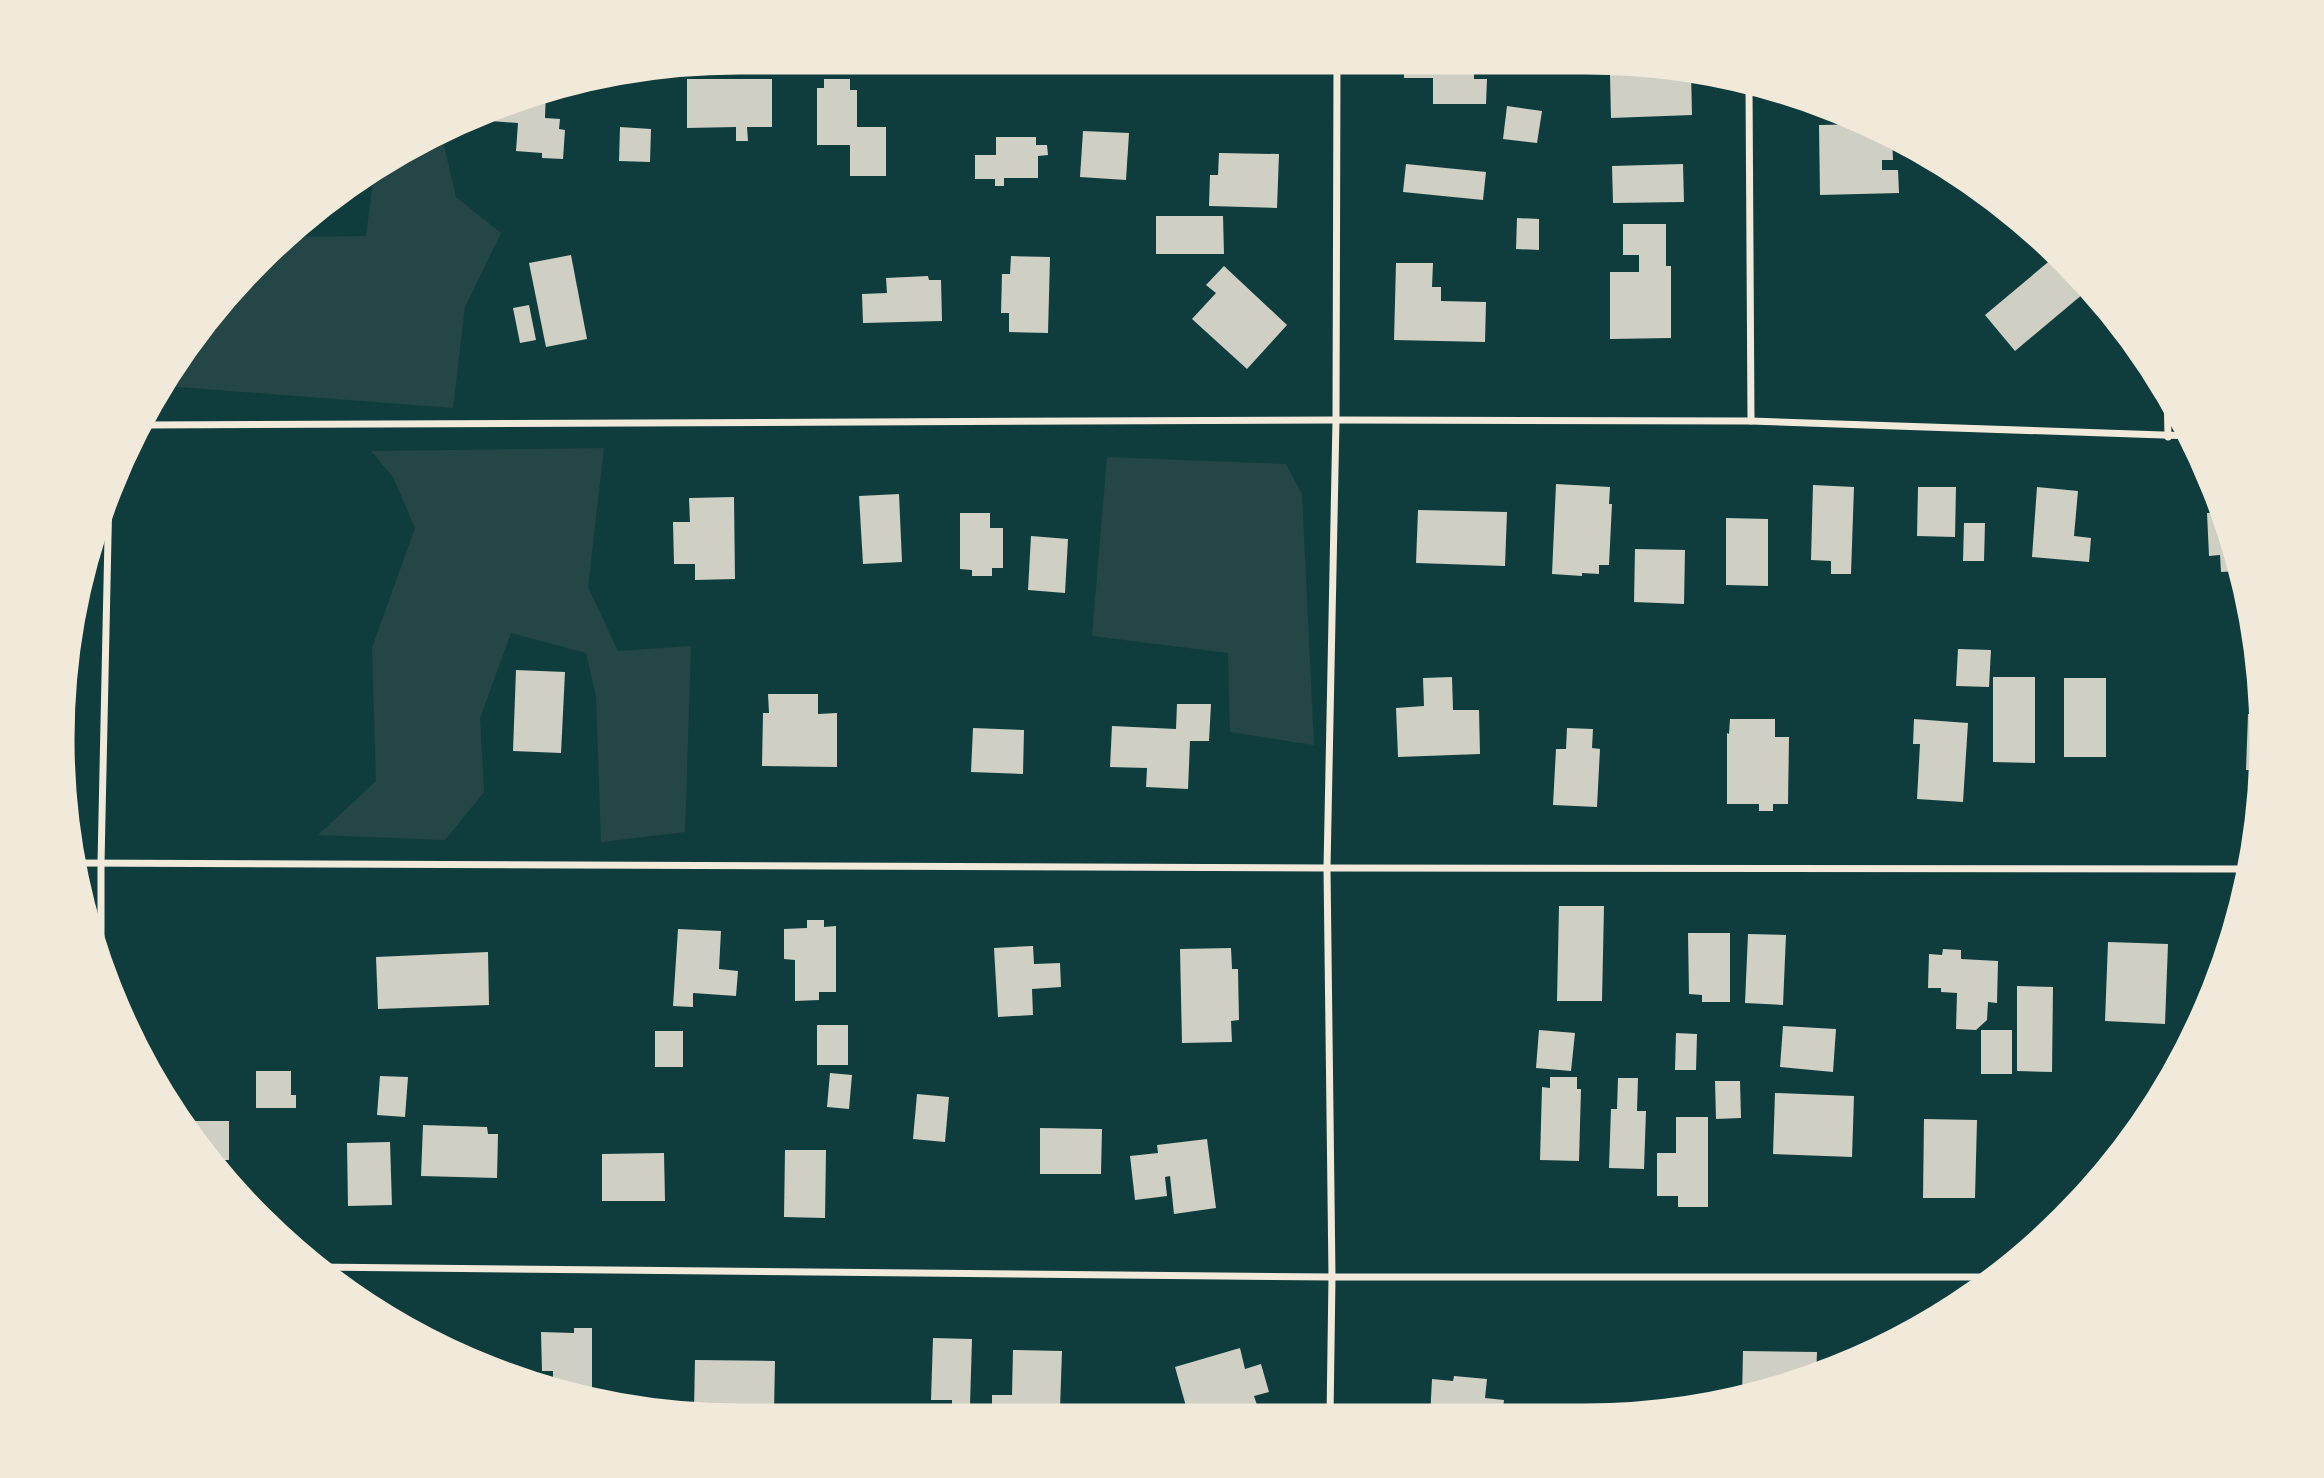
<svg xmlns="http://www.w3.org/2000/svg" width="2324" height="1478" viewBox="0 0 2324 1478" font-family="'Public Sans',sans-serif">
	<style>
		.green { fill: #244646 }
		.building { fill: #cfcfc3 }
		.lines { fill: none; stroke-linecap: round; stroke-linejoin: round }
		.minor { stroke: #f1e9da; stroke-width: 7 }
		.rim { fill: none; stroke: #f1e9da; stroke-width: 9 }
	</style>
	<rect width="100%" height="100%" fill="#0f3d3e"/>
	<g class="green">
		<path d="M441,133L456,197L501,233L465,307L453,408L166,386L198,325L258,257L282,237L366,236L375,165Z"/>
		<path d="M604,448L588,587L618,651L691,646L685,832L601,842L596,696L586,653L511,633L480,718L484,792L445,840L318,835L376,781L372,648L415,528L393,477L371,451Z"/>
		<path d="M1107,457L1286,464L1302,494L1314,745L1230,732L1228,653L1092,636Z"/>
		<path d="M75,592L68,798L66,800L58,739L71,606Z"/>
	</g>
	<g class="building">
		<path d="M1404,62H1474V79H1487L1486,104H1433V78H1404Z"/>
		<path d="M1691,72L1692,115L1611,118L1610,75Z"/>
		<path d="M687,79H772V127H747L748,141H736V127L687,128Z"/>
		<path d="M824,79H850V90H857V127H886V176H850V145H817V88H824Z"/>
		<path d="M546,90L545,118L560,119L559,129L565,130L563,159L542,158V153L516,151L518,123L490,121V109L520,94Z"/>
		<path d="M1507,106L1542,111L1537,143L1503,139Z"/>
		<path d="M1871,124L1892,137L1893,160H1882V170H1898L1899,193L1820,195L1819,125Z"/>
		<path d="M620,127L651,129L650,162L619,161Z"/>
		<path d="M1083,131L1129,133L1126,180L1080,177Z"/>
		<path d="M996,137H1036V145H1047L1048,155L1038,156V178H1004V186H995V179H975V155H996Z"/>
		<path d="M1219,153L1279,154L1277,208L1209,206L1210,175H1218Z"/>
		<path d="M1406,164L1486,172L1483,200L1403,192Z"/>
		<path d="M1683,164L1684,202L1613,203L1612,166Z"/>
		<path d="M1156,216H1223L1224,254H1156Z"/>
		<path d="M1517,218L1539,219V250L1516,249Z"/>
		<path d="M1623,224H1666V266H1671V338L1610,339V272H1639V255H1623Z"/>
		<path d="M571,255L587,339L546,347L529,263Z"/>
		<path d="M1011,256L1050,257L1048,333L1009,332V313H1001L1002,274H1010Z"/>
		<path d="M2053,258L2083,294L2015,351L1985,315Z"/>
		<path d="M1396,263H1433L1432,287H1441V301L1486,302L1485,342L1394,340Z"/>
		<path d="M1224,266L1287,325L1247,369L1192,319L1216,293L1206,285Z"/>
		<path d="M928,276L929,280H941L942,321L863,323L862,294L887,293L886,278Z"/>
		<path d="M529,305L536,340L520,343L513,308Z"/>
		<path d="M1556,484L1610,487L1609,504H1612L1609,565H1599V574L1582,573V576L1552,574Z"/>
		<path d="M1813,485L1854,487L1851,574H1831V561L1811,560Z"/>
		<path d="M1918,487H1956L1955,537L1917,536Z"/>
		<path d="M2037,487L2078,491L2074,536L2091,538L2089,562L2032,557Z"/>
		<path d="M899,494L902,562L863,564L859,496Z"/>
		<path d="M734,497L735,579L695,580V564H674L673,522H690L689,498Z"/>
		<path d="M2218,501H2221L2230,520L2242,571L2221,572L2220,555L2209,556L2207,513H2218Z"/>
		<path d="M1418,510L1507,512L1505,566L1416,563Z"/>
		<path d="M960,513H990V528H1003V568H992V576H972V570L960,569Z"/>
		<path d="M1726,518L1768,519V586L1726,585Z"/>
		<path d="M1964,523H1985L1984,561H1963Z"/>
		<path d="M1031,536L1068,539L1065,593L1028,590Z"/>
		<path d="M1635,549L1685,550L1684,604L1634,602Z"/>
		<path d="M1958,649L1991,650L1989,687L1956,686Z"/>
		<path d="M516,670L565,672L561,753L513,751Z"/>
		<path d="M1452,677L1453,710H1479L1480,754L1398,757L1396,708L1424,706L1423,678Z"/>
		<path d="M1993,677H2035V763L1993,762Z"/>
		<rect x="2064" y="678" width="42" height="79"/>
		<path d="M768,694H818V714L837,713V767L762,766L763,713H769Z"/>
		<path d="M1177,704H1211L1209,741H1190L1188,789L1146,787L1147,768L1110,767L1112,726L1176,729Z"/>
		<path d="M2248,714H2263L2264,770H2246Z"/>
		<path d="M1730,719H1775V737H1789L1788,804H1773V811H1759V804H1727V733L1729,734Z"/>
		<path d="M1914,719L1968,723L1963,802L1917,799L1920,744H1913Z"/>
		<path d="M973,728L1024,730L1023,774L971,772Z"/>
		<path d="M1567,728L1593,729L1592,748L1600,749L1597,807L1553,805L1556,749H1566Z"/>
		<path d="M1559,906H1604L1602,1001H1557Z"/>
		<path d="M807,920H824V927L836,926V992H819V1000L795,1001V960L784,959V929L807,928Z"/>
		<path d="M678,929L721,931L719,969L738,971L736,996L693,993V1007L673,1006Z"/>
		<path d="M1688,933H1730V1002H1702V995L1689,994Z"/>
		<path d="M1748,934L1786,935L1783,1005L1745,1003Z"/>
		<path d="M2108,942L2168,944L2165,1024L2105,1021Z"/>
		<path d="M1033,946L1034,964L1060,963L1061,987L1032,989L1033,1015L998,1017L994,948Z"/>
		<path d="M1231,948L1232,969H1238L1239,1020L1231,1021L1232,1042L1182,1043L1180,949Z"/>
		<path d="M1943,949L1961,950V959L1998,961L1997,1003L1988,1002L1987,1020L1976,1030L1956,1029L1957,993L1941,992V988H1928L1929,954L1942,955Z"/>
		<path d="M488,952L489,1005L378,1009L376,957Z"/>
		<path d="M2017,986L2053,987L2052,1072L2017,1071Z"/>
		<rect x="817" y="1025" width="31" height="40"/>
		<path d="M1783,1026L1836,1029L1833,1072L1780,1067Z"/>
		<path d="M1539,1030L1575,1033L1571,1071L1536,1068Z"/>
		<rect x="1981" y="1030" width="31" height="44"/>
		<rect x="655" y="1031" width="28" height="36"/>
		<path d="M1676,1033L1697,1034L1696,1070H1675Z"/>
		<path d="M256,1071H291V1095H296V1108H256Z"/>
		<path d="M830,1073L852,1075L849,1109L827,1107Z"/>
		<path d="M380,1076L408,1077L405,1117L377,1115Z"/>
		<path d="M1550,1077H1577V1089H1581L1579,1161L1540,1160L1542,1087L1550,1088Z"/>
		<path d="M1618,1078H1638L1637,1111H1646L1644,1169L1609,1168L1611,1109H1617Z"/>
		<path d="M1715,1081H1740L1741,1118L1716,1119Z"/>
		<path d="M1775,1093L1854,1096L1852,1157L1773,1154Z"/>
		<path d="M917,1094L949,1097L945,1142L913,1139Z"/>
		<path d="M1676,1117H1708V1207H1678V1196H1657V1153H1676Z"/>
		<path d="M1924,1119L1977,1120L1975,1198H1923Z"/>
		<path d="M175,1121H229V1160H212Z"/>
		<path d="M423,1125L487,1127L488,1134H498L497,1178L421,1176Z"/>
		<path d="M1040,1128L1102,1129L1101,1174H1040Z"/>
		<path d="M1207,1139L1216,1208L1174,1214L1170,1176L1165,1177L1167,1196L1135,1200L1130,1156L1158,1153L1157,1145Z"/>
		<path d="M390,1142L392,1205L348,1206L347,1143Z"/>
		<path d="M785,1150H826L825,1218L784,1217Z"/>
		<path d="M664,1153L665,1201H602V1154Z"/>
		<path d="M574,1328H592V1399L553,1388V1371H542L541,1332L574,1333Z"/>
		<path d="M933,1338L972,1339L970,1405H952V1400H931Z"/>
		<path d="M1240,1348L1245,1369L1261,1364L1269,1392L1254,1396L1261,1417H1189L1175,1367Z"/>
		<path d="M1013,1350L1062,1351L1060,1409L1026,1408V1416H992V1395H1012Z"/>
		<path d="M1743,1351L1817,1352L1816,1376L1762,1397L1742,1398Z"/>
		<path d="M695,1360L775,1361L774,1411L694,1409Z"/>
		<path d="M1454,1376L1487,1379L1485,1398L1504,1400L1502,1418H1430L1432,1379L1453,1381Z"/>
	</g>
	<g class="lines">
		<g class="minor">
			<path d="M1749,84L1751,421"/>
			<path d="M2167,388L2168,437"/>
			<path d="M145,425L1336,420L1751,421L2192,436"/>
			<path d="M74,863L1327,868L2251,869"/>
			<path d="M101,969V863L109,491"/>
			<path d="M313,1267L1332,1277H2002"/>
			<path d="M1330,1417L1332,1277L1327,868L1336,420L1337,61"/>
		</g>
	</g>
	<path d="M0 0H2324V1478H0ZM739 70H1585A669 669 0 0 1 2254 739V739A669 669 0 0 1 1585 1408H739A669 669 0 0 1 70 739V739A669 669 0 0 1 739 70Z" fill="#f1e9da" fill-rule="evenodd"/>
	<path class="rim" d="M739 70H1585A669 669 0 0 1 2254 739V739A669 669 0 0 1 1585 1408H739A669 669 0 0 1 70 739V739A669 669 0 0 1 739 70Z"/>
</svg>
